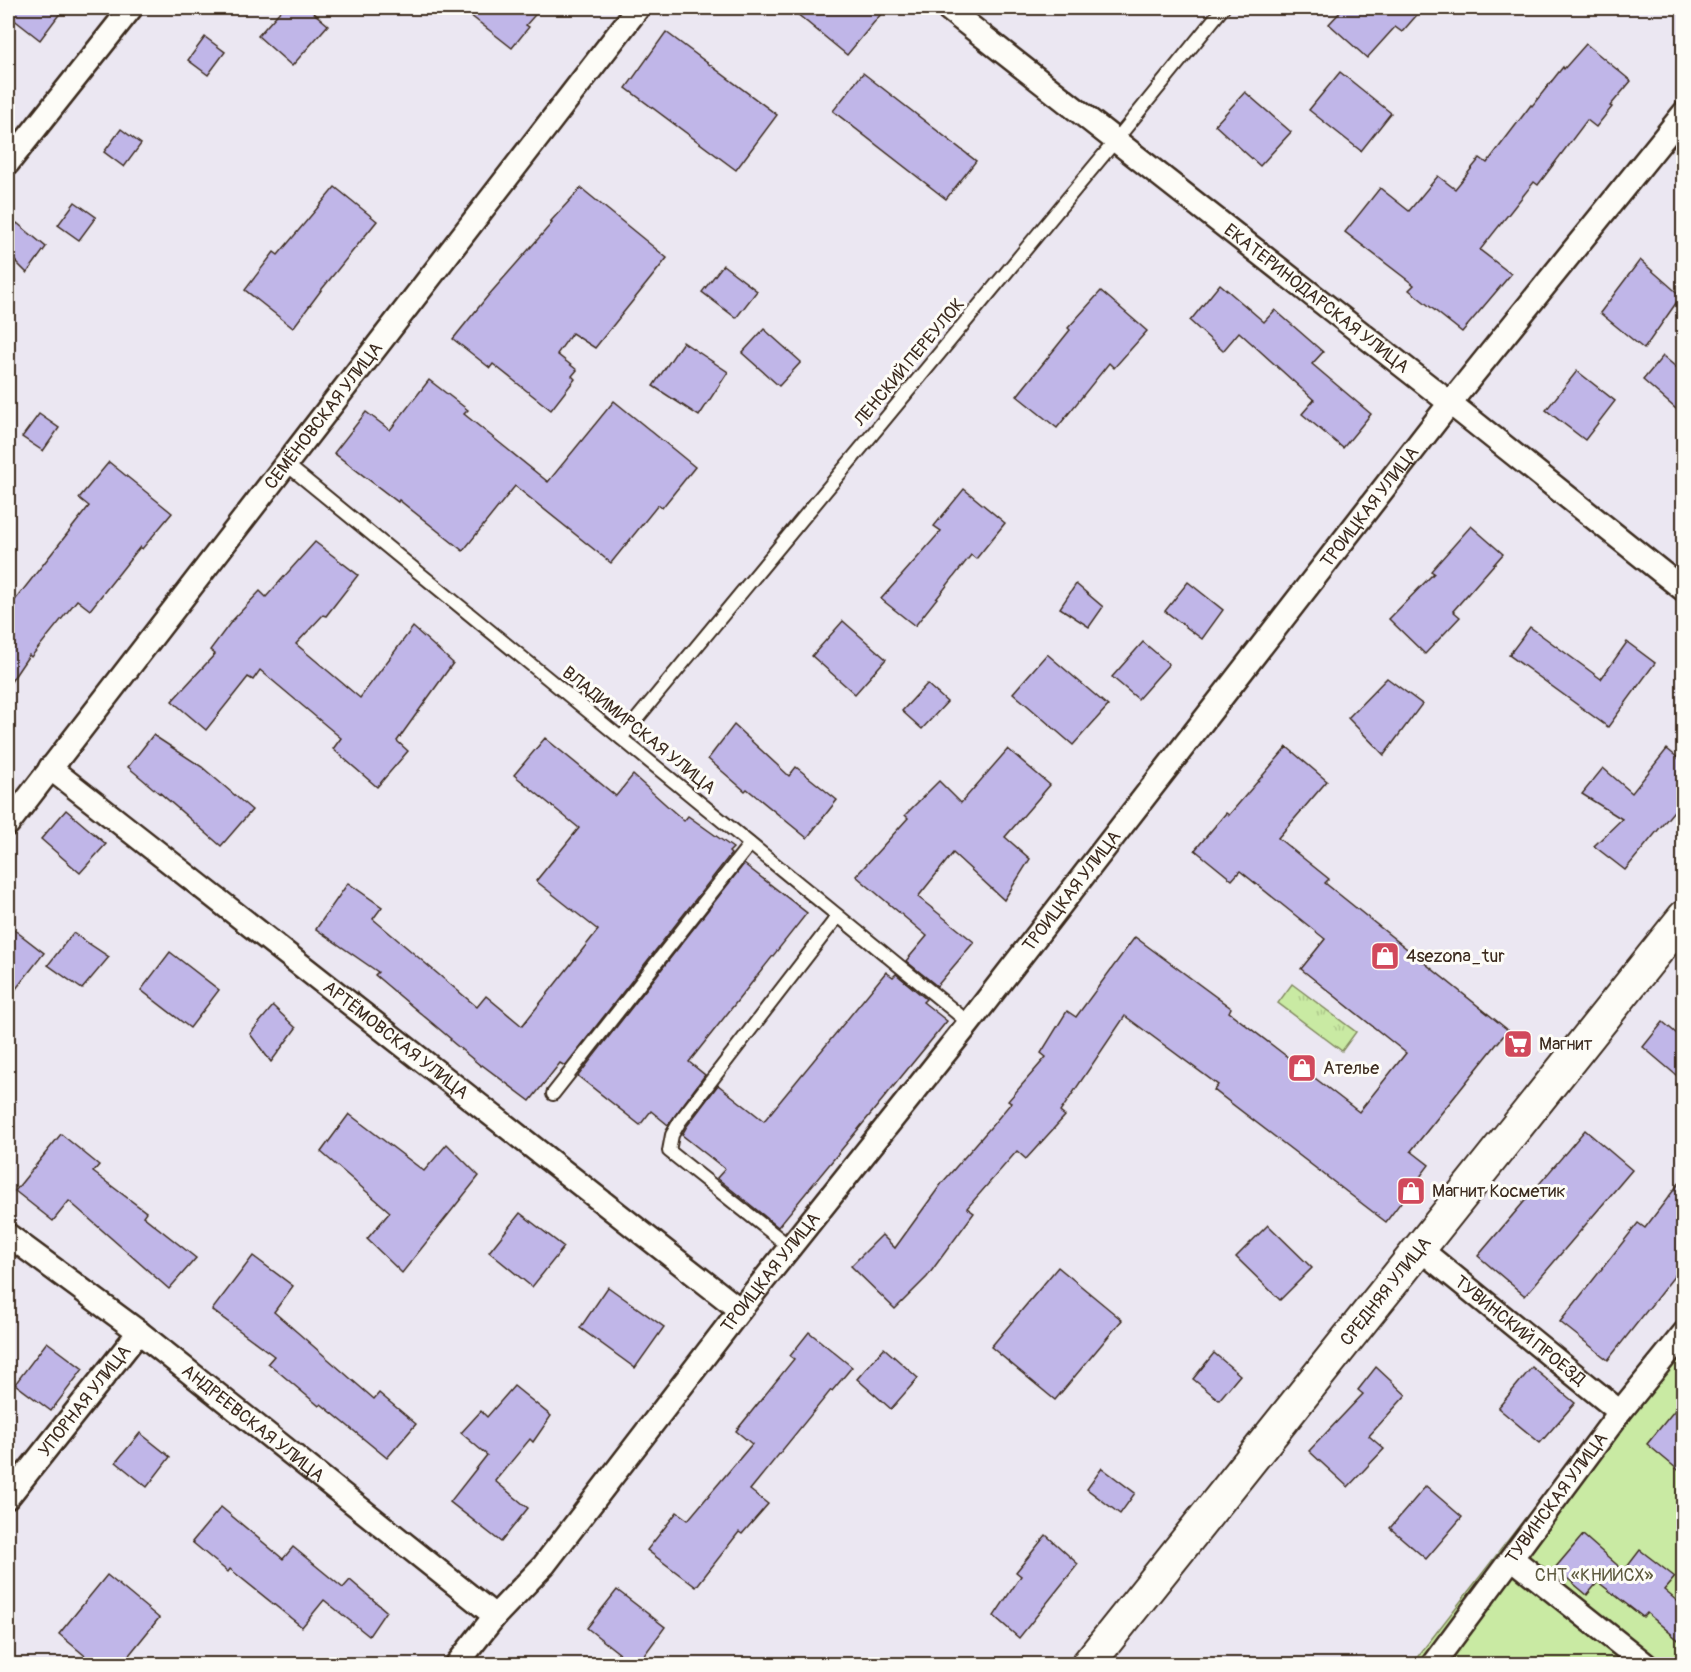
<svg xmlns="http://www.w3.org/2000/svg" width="1691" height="1672" viewBox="0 0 1691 1672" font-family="Pangolin,sans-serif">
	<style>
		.grass { fill: url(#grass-tufts); stroke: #828a60; stroke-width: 1.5 }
		.garden { fill: #c9eaa3; stroke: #828a60; stroke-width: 1.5 }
		.building { fill: #c0b6e8; stroke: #3b2a1e; stroke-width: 1.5 }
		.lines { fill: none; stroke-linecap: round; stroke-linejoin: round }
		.lane-casing { stroke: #3b2a1e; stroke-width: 16 }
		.street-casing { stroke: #3b2a1e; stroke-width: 27 }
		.secondary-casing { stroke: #3b2a1e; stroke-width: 36 }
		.lane { stroke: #fdfcf7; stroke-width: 12 }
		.street { stroke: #fdfcf7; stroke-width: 22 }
		.secondary { stroke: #fdfcf7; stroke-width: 32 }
		.labels { text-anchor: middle; stroke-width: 6; stroke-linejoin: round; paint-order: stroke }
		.street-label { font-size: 18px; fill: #3b2a1e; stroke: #fdfcf7 }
		.poi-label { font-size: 18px; fill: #3b2a1e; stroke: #fdfcf7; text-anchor: start }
		.park-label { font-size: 18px; fill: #5e5a3f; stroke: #fdfcf7 }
	</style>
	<defs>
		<pattern id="grass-tufts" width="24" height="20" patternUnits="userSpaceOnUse" patternTransform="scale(1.5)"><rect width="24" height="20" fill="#c9eaa3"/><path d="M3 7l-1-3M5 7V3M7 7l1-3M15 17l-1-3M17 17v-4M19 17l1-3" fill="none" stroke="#aec98c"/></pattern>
	</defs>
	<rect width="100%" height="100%" fill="#ebe7f2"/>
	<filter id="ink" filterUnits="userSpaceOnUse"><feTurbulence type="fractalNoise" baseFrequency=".0167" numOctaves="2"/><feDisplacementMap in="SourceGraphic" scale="12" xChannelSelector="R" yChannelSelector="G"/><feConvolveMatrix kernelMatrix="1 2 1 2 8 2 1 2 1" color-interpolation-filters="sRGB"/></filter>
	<g filter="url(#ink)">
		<path class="grass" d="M1292,984L1356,1032L1342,1051L1278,1003Z"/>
		<path class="garden" d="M1682,1316L1684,1317L1683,1664H1412Z"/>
		<g class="building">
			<path d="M8,8H64L40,40L8,15Z"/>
			<path d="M283,8H308L328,25L292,66L258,36Z"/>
			<path d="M461,8H541L526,25L529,27L512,48Z"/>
			<path d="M790,8H886L847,55Z"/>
			<path d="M1344,8H1423L1402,32L1395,27L1367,58L1329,24Z"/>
			<path d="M666,32L777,115L736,170L626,88Z"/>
			<path d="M205,37L225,52L208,75L188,60Z"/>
			<path d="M1586,44L1631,81L1610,106L1612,107L1596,127L1587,120L1538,185L1534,182L1480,250L1511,274L1462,332L1409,290L1414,285L1345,232L1380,188L1409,211L1438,176L1455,189L1480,158L1487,163L1531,105L1532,106L1563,67L1564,69Z"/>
			<path d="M1340,72L1391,113L1361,151L1309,110Z"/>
			<path d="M863,73L976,161L946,199L833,111Z"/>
			<path d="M1245,92L1291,132L1260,166L1215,125Z"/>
			<path d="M121,129L141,144L124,167L104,152Z"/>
			<path d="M335,187L377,221L322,289L293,328L245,290L274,252L278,255Z"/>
			<path d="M581,188L667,258L595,348L572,333L557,354L577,370L572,376L575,379L551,410L493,364L490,368L453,339L487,297L552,223L550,222Z"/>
			<path d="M75,202L96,217L79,240L58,225Z"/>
			<path d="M17,223L46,247L27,273L8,254V236Z"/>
			<path d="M1640,260L1681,296L1644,349L1600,313Z"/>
			<path d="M723,265L757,291L736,318L702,292Z"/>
			<path d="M1220,284L1264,322L1275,310L1323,352L1312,364L1371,414L1343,448L1302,414L1314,400L1239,332L1223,351L1190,321Z"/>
			<path d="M1101,291L1147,331L1114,368L1109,363L1057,428L1017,396L1070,330L1068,328Z"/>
			<path d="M764,329L801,362L779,386L742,353Z"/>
			<path d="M683,342L728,372L699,416L653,386Z"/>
			<path d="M1663,356L1683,373V415L1643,380Z"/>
			<path d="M1577,371L1615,401L1585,440L1546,410Z"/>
			<path d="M429,380L468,410L464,414L548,482L614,401L695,467L662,508L658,505L611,563L515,486L463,551L399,500L398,502L334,453L366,412L390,430Z"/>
			<path d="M39,414L59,428L43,451L22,437Z"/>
			<path d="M109,462L172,513L142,549L140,547L90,610L77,600L31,657L29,655L8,686V609L89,506L79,498Z"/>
			<path d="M964,489L1005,523L976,559L971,555L915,626L881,599L941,531L934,526Z"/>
			<path d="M1471,526L1503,554L1453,611L1460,617L1425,654L1389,619L1434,573L1431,571Z"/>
			<path d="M315,542L358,575L326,616L323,615L296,644L360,698L413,627L453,663L397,741L408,751L377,787L333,749L341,738L260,670L253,680L248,677L206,730L172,701L215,654L210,650L231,622L260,591L266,597Z"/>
			<path d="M1188,582L1223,610L1202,639L1165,611Z"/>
			<path d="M1076,584L1103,607L1089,627L1060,608Z"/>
			<path d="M843,621L886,659L855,694L812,656Z"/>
			<path d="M1530,627L1601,679L1627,642L1655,663L1608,727L1509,655Z"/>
			<path d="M1143,642L1169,664L1138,699L1112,677Z"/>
			<path d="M1047,654L1108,706L1073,745L1013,693Z"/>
			<path d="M1387,678L1422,704L1384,755L1348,718Z"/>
			<path d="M927,684L947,702L922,729L902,711Z"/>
			<path d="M734,725L789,776L796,767L837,800L807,838L747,789L745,791L708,759Z"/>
			<path d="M153,735L202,767L252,810L221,846L160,793V794L128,767Z"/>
			<path d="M545,738L616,796L633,775L684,821L688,816L733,848L729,852L731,854L565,1066L560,1063L530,1101L482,1065L481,1066L450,1040L451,1039L375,975L378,972L316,929L348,883L382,907L373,919L477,1007L486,996L522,1026L598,930L536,881L579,828L514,775Z"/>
			<path d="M1287,747L1327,781L1278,838L1329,879L1325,883L1508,1030L1411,1151L1429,1165L1386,1222L1214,1090L1218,1085L1125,1016L1060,1112L1065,1116L1026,1159L1017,1151L967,1208L974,1213L927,1277L895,1309L851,1266L882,1235L895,1248L942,1183L990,1128L1011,1103L1008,1101L1046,1057L1041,1053L1067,1011L1076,1017L1135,937L1231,1008L1229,1012L1359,1112L1406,1053L1301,969L1325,939L1240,871L1232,880L1195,850L1226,813L1229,815Z"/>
			<path d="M1008,749L1050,785L1005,837L1030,859L1004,900L953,853L918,897L974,942L937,986L906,961L927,936L856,876L908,818L905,815L939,781L961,803Z"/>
			<path d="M1667,749L1683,762V800L1625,870L1594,846L1622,819L1582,794L1603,768L1632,793Z"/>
			<path d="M66,810L106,844L80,873L41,839Z"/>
			<path d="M744,864L807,913L689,1062L705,1075L668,1125L651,1111L640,1125L578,1076Z"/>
			<path d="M8,925L44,953L8,999Z"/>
			<path d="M73,933L109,957L82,989L48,965Z"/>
			<path d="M170,952L219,990L190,1028L141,990Z"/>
			<path d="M886,972L893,977L896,974L926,999L923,1002L947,1021L778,1227L717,1178L725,1169L682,1135L687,1126L718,1085L764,1121Z"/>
			<path d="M273,1006L296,1028L271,1062L250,1034Z"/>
			<path d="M1663,1022L1683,1039V1081L1643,1047Z"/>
			<path d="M349,1114L424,1171L447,1144L479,1176L402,1273L367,1239L390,1212L321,1152Z"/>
			<path d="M1585,1130L1632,1170L1525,1296L1478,1256Z"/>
			<path d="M61,1134L99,1165L93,1172L146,1212L143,1216L196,1258L169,1289L69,1201L53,1221L15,1191Z"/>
			<path d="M1683,1178V1265L1608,1360L1560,1322L1638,1223L1645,1228Z"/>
			<path d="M520,1213L564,1247L532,1287L489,1252Z"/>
			<path d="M1268,1225L1312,1268L1280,1300L1236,1257Z"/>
			<path d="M253,1256L293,1286L274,1312L374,1399L379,1393L416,1424L387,1458L321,1404L319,1406L268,1363L274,1356L212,1310Z"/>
			<path d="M1058,1267L1122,1320L1055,1400L991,1347Z"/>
			<path d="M608,1287L664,1327L635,1368L580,1328Z"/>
			<path d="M809,1332L852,1367L832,1391L831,1390L750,1490L768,1504L742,1534L739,1532L696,1587L647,1550L677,1512L688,1520L752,1444L736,1431L794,1359L790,1356Z"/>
			<path d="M47,1342L83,1369L51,1411L15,1384Z"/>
			<path d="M884,1348L918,1378L891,1409L857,1379Z"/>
			<path d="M1214,1353L1240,1375L1219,1400L1193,1379Z"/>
			<path d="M1376,1367L1406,1395L1369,1436L1384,1449L1348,1487L1309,1451L1363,1394L1358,1390Z"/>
			<path d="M1532,1367L1575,1403L1540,1443L1498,1408Z"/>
			<path d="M514,1386L551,1416L533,1442L530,1439L495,1481L528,1508L501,1542L450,1502L487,1455L461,1433L481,1411L487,1417Z"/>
			<path d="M1683,1400V1474L1647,1444Z"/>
			<path d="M140,1433L170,1457L147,1487L116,1462Z"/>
			<path d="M1102,1468L1135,1493L1120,1514L1087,1489Z"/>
			<path d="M1426,1486L1462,1517L1426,1559L1390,1528Z"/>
			<path d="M221,1507L283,1559L293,1547L343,1588L350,1580L386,1611L369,1636L324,1600L302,1627L230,1569L228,1572L192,1542Z"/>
			<path d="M1046,1535L1078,1564L1019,1638L994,1616L1021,1576L1016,1572Z"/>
			<path d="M1583,1535L1624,1571L1640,1550L1675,1577L1664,1590L1683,1606V1644L1647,1613L1643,1617L1598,1582L1587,1595L1555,1568Z"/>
			<path d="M107,1575L159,1618L121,1665H96L59,1634Z"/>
			<path d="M617,1590L665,1627L637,1665H634L587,1628Z"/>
		</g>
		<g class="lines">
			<g class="lane-casing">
				<g id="lane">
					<path d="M286,464L969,1023"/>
					<path d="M621,738L1116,140L1223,8"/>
					<path d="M553,1094L750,844"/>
					<path d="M790,1247L669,1151L672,1135L680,1121L838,916"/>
				</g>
			</g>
			<g class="street-casing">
				<g id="street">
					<path id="s1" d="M947,8L1450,403L1684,590"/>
					<path d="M8,163L131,8"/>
					<path id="s2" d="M50,768L740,1310"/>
					<path id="s3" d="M8,824L638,8"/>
					<path id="s4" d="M8,1235L139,1332L495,1616"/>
					<path id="s5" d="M1420,1249L1620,1412"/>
					<path id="s6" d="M8,1497L139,1332"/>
					<path d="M1513,1559L1645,1664"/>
					<path id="s7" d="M457,1664L495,1616L544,1565L740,1310L969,1023L1450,403L1684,113"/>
					<path id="s8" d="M1433,1664L1620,1412L1684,1333"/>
				</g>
			</g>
			<g class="secondary-casing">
				<g id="secondary">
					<path id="s9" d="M1088,1664L1684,917"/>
				</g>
			</g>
			<use href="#lane" class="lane"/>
			<use href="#street" class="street"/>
			<use href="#secondary" class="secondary"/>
		</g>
	</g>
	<defs>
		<g id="shop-square" transform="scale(1.5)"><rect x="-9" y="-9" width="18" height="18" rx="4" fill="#d1495b" stroke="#fdfcf7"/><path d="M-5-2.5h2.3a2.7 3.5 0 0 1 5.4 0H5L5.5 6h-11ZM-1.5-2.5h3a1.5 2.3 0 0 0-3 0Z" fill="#fff"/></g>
		<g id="supermarket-square" transform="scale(1.5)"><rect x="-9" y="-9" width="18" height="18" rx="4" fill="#d1495b" stroke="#fdfcf7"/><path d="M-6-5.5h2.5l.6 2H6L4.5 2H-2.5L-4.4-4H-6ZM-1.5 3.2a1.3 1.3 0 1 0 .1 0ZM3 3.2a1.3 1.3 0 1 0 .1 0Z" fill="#fff"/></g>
	</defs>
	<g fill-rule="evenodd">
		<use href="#shop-square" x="1385" y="956"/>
		<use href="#supermarket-square" x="1518" y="1044"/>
		<use href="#shop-square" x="1302" y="1068"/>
		<use href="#shop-square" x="1411" y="1191"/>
	</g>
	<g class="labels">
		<g class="street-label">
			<text dy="6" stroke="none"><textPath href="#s1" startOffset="470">ЕКАТЕРИНОДАРСКАЯ УЛИЦА</textPath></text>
			<text transform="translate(909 362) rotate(-50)" y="6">ЛЕНСКИЙ ПЕРЕУЛОК</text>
			<text dy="6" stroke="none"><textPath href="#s3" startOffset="516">СЕМЁНОВСКАЯ УЛИЦА</textPath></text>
			<text dy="6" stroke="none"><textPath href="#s7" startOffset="1474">ТРОИЦКАЯ УЛИЦА</textPath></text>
			<text transform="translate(639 730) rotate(39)" y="6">ВЛАДИМИРСКАЯ УЛИЦА</text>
			<text dy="6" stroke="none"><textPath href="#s7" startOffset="988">ТРОИЦКАЯ УЛИЦА</textPath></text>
			<text dy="6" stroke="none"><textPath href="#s2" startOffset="440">АРТЁМОВСКАЯ УЛИЦА</textPath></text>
			<text dy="6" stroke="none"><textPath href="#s7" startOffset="502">ТРОИЦКАЯ УЛИЦА</textPath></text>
			<text dy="6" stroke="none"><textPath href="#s9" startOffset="477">СРЕДНЯЯ УЛИЦА</textPath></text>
			<text dy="6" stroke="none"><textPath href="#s5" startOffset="129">ТУВИНСКИЙ ПРОЕЗД</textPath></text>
			<text dy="6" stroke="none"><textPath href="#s6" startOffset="123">УПОРНАЯ УЛИЦА</textPath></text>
			<text dy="6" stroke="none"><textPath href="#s4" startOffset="309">АНДРЕЕВСКАЯ УЛИЦА</textPath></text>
			<text dy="6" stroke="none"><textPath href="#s8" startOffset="207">ТУВИНСКАЯ УЛИЦА</textPath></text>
		</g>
		<g class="poi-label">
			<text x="1406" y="962">4sezona_tur</text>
			<text x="1539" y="1050">Магнит</text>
			<text x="1323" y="1074">Ателье</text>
			<text x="1432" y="1197">Магнит Косметик</text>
		</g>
		<g class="park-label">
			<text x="1594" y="1581">СНТ «КНИИСХ»</text>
		</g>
	</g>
	<rect width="1691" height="1672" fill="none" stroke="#fdfcf7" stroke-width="30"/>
	<rect x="15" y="15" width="1661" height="1642" fill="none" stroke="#3b2a1e" stroke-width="2" filter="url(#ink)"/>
</svg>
